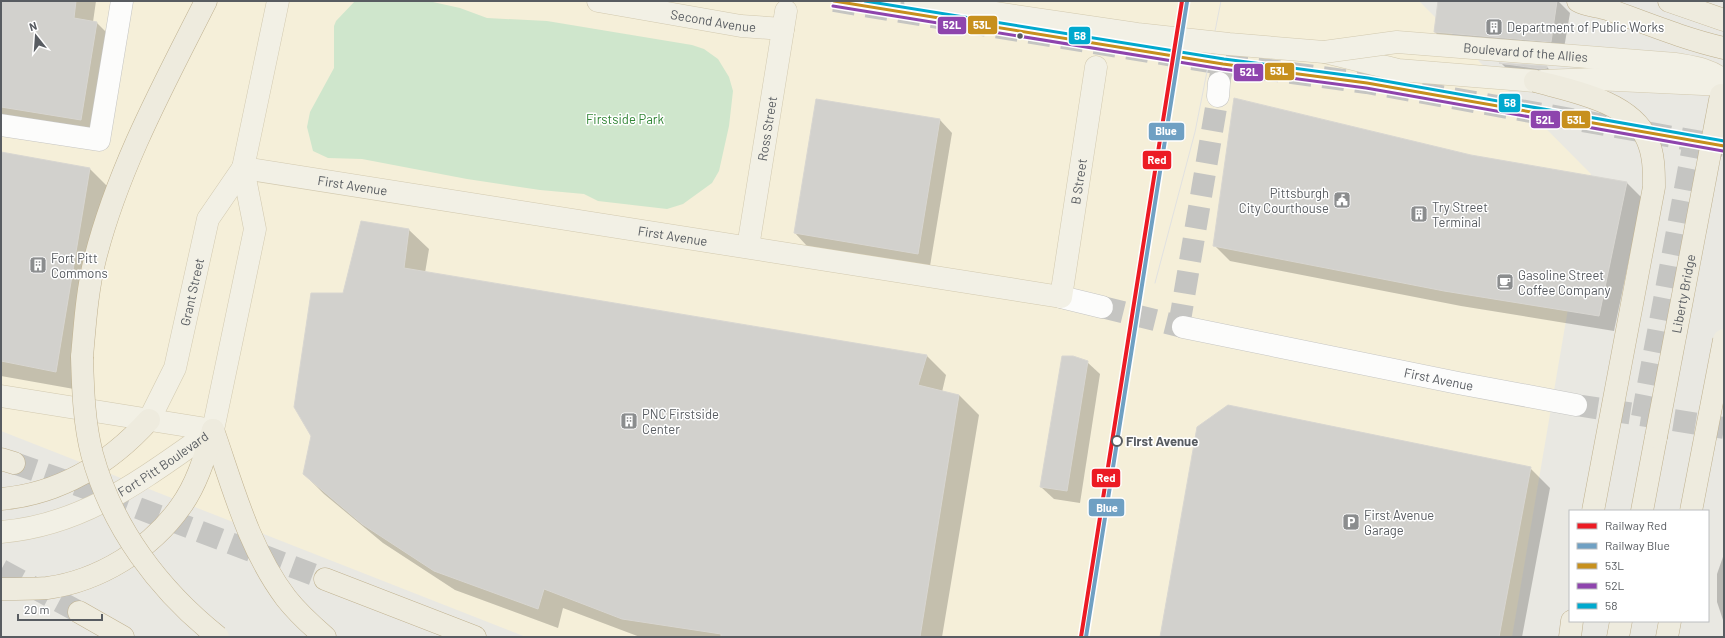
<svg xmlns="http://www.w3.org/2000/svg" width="1725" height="638" viewBox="0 0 1725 638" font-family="Barlow,sans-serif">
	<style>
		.commercial { fill: #f5efd9 }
		.green { fill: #cfe6cc }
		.shadow { fill: #0003 }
		.building { fill: #d2d1cd; stroke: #d8d6d1 }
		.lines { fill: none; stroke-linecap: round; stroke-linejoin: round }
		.minor-tunnel { stroke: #c5c5c2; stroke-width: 22; stroke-dasharray: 22 11; stroke-linecap: butt }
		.major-tunnel { stroke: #c5c5c2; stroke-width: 22; stroke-dasharray: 22 11; stroke-linecap: butt }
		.highway-tunnel { stroke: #c5c5c2; stroke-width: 22; stroke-dasharray: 22 11; stroke-linecap: butt }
		.minor-casing { stroke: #c5c5c3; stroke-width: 23 }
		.major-casing { stroke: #d2c9af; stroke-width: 23 }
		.highway-casing { stroke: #c0b290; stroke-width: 23 }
		.minor { stroke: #fcfcfb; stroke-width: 22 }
		.major { stroke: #f2f0e5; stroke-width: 22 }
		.highway { stroke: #eeebde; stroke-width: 22 }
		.tram { stroke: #e1e1e0; stroke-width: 1 }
		.major-bridge-casing { stroke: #d2c9af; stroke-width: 23; stroke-linecap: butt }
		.highway-bridge-casing { stroke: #c0b290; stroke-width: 23; stroke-linecap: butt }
		.major-bridge { stroke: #f2f0e5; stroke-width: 22 }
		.highway-bridge { stroke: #eeebde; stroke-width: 22 }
		.bus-1-casing { stroke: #fff; stroke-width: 6 }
		.bus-2-casing { stroke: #fff; stroke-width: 6 }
		.bus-3-casing { stroke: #fff; stroke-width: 6 }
		.bus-1 { stroke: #c7901d; stroke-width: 3 }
		.bus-2 { stroke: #8e44ad; stroke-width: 3 }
		.bus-3 { stroke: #00a9ce; stroke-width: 3 }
		.rail-1-casing { stroke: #fff; stroke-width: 7 }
		.rail-2-casing { stroke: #fff; stroke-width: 7 }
		.rail-1 { stroke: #ec1b24; stroke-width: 4 }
		.rail-2 { stroke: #6fa0c3; stroke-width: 4 }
		.bus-dot { fill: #585c61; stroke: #fff; stroke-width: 1.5 }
		.stop-dot { fill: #fff; stroke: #585c61; stroke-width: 2 }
		.labels { text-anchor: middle; stroke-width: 3; stroke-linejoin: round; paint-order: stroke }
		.street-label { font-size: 13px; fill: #585c61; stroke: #fff }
		.poi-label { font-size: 13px; fill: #585c61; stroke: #fff; text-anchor: start }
		.park-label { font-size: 13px; fill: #328636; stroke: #fff }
		.stop-label { font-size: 13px; font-weight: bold; fill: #585c61; stroke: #fff; text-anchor: start }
		.line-badge { stroke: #fff; stroke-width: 1.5 }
		.badge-label { font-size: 11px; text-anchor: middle; font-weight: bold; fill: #fff }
	</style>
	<rect width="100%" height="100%" fill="#e9e8e2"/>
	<path class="commercial" d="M1,1H1419L1591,174L1512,637H526L1,431Z"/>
	<path class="green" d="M355,1L433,2L460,8L487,18L547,21L692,45L704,49L718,59L729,77L733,91L729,126L719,171L712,183L683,204L667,209L598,201L584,194L540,190L467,179L362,159L328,158L313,151L307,127L310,112L334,68V26L336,21Z"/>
	<g class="shadow">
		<path d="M1,1H96L93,22L97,23L114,40L98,136L1,121Z"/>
		<path d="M1439,1H1558L1570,13L1563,54L1447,45L1435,32Z"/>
		<path d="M1502,64L1547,67L1559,80L1513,75Z"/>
		<path d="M940,120L952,133L930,266L807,246L795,233Z"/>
		<path d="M1,153L90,169L108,187L74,389L1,376Z"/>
		<path d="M1627,183L1642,198L1614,331L1461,306L1230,261L1214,245Z"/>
		<path d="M409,230L429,249L425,273L927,356L946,375L942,392L959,395L979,415L942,637H640L563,608L558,628L455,590L383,543L324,494L304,474L344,294Z"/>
		<path d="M1087,362L1100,374L1080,503L1054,499L1041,487Z"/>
		<path d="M1530,468L1550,488L1522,637H1162Z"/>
		<path d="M1724,554V623L1717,602V574Z"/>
	</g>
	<g class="building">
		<path d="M1,1H76L74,18L97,22L81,120L1,107Z"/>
		<path d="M1438,1H1557L1551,42L1434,32Z"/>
		<path d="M1499,63L1547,66V68L1541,69Z"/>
		<path d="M1234,98L1471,155L1627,182L1599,316L1444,291L1213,246Z"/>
		<path d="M816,99L940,119L918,254L794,233Z"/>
		<path d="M1,152L90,168L56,372L1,361Z"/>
		<path d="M361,221L409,229L404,268L927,355L918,385L959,395L920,637H721V634L622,619L544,589L538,609L434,571L362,524L303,474L311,436L294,407L311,293H343Z"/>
		<path d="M1062,356H1073L1088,361L1067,491L1040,487Z"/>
		<path d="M1228,405L1531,467L1499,637H1160L1197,427Z"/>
	</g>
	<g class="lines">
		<g class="minor-tunnel">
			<path d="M1219,83L1223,64"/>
			<path d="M1102,307L1183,327"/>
			<path d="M1179,326L1218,96"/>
			<path d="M1576,405L1724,428"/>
			<path d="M1642,417L1694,141"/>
		</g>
		<path class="major-tunnel" d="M834,1L1223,64L1367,83L1724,146"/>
		<g class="highway-tunnel">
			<path d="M14,463L80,486L325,579"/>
			<path d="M1,570L79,612"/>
		</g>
		<g class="minor-casing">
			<g id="minor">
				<path d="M1218,96L1219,83"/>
				<path d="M1,125L99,140L122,1"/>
				<path d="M1061,297L1102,307"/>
				<path id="s1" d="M1183,327L1458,383L1576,405"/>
			</g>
		</g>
		<g class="major-casing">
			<g id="major">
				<path id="s2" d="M598,1L741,26L783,29"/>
				<path d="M1325,52L1398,70L1535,81"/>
				<path id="s3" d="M243,168L1061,297L1096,67"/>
				<path id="s4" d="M748,247L786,11"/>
				<path d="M1,396L213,430"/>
				<path id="s5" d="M149,420L175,368L208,219L243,168"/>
				<path d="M213,430L255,229L243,168L278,1"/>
				<path id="s6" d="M1,532C86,525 145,477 213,430"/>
			</g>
		</g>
		<g class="highway-casing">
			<g id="highway">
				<path d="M1578,1C1587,6 1597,6 1607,9C1646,23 1684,39 1724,48"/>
				<path d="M1669,1L1724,20"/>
				<path d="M82,357C85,324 87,291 95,259C118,168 164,84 206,1"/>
				<path d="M213,430C233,487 249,549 286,598C297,612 311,625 325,637"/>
				<path d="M1,459L14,463"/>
				<path d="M1,499C60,494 110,463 149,420"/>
				<path d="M1642,511L1656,437"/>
				<path d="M325,579L475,637"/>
				<path d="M1,589C16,589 31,589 47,588C99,581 151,549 181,506C197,484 205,456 213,430"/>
				<path d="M79,612L123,637"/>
				<path d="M1570,637L1572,621"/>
				<path d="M1618,637L1621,621"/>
				<path d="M1667,637L1670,621"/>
			</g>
		</g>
		<use href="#minor" class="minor"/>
		<use href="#major" class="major"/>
		<use href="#highway" class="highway"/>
		<path class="tram" d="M1155,283L1195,132L1221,1"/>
		<g class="major-bridge-casing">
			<g id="major-bridge">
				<path id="s7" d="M915,1L1137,34L1229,44L1324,52L1397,42L1676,64C1693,67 1711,69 1724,81"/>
				<path d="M1542,81L1595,79L1724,85"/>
			</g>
		</g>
		<g class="highway-bridge-casing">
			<g id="highway-bridge">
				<path d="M1535,81C1571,91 1630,101 1647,139C1654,154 1654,171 1654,187L1593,511"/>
				<path d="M82,357C83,390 84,423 92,454C112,528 159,590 218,637"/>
				<path id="s8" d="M1656,437L1721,95"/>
				<path d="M1691,511L1724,340"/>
			</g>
		</g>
		<use href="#major-bridge" class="major-bridge"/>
		<use href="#highway-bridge" class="highway-bridge"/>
		<g class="bus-1-casing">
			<path id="bus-1" d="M834,1L1223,64L1367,83L1724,146"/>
		</g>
		<g class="bus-2-casing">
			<path id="bus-2" d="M833,6L1222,69L1366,88L1723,151"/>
		</g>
		<g class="bus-3-casing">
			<path id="bus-3" d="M865,1L1224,59L1368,78L1724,141"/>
		</g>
		<use href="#bus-1" class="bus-1"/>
		<use href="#bus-2" class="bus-2"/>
		<use href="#bus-3" class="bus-3"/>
		<g class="rail-1-casing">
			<path id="rail-1" d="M1081,637L1182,1"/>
		</g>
		<g class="rail-2-casing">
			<path id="rail-2" d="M1086,637L1187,2"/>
		</g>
		<use href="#rail-1" class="rail-1"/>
		<use href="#rail-2" class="rail-2"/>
	</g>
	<defs>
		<g id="building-square" transform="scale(0.9)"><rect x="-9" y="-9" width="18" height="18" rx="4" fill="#8b8d8e" stroke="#fff"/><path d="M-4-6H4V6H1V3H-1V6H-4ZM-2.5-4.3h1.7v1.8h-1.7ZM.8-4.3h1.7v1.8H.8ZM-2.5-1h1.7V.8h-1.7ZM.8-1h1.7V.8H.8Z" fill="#fff"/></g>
		<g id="civic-square" transform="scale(0.9)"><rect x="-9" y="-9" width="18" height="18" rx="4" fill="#8b8d8e" stroke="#fff"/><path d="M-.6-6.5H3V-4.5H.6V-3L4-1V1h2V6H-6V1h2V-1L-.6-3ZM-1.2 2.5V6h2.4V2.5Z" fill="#fff"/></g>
		<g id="cafe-square" transform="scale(0.9)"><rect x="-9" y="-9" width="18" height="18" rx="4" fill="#8b8d8e" stroke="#fff"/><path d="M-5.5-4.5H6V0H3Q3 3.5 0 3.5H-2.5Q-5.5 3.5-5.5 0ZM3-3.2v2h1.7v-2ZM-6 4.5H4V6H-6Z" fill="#fff"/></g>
		<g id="parking-square" transform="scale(0.9)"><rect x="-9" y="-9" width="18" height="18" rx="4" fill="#8b8d8e" stroke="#fff"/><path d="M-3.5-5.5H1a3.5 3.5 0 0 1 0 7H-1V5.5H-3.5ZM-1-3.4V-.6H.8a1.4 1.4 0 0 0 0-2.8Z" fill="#fff"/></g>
	</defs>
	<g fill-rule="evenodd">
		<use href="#building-square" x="1494" y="27"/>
		<use href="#civic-square" x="1342" y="200"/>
		<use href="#building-square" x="1419" y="214"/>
		<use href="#building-square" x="38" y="265"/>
		<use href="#cafe-square" x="1505" y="282"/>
		<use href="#building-square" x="629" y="421"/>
		<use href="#parking-square" x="1351" y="522"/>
	</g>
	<circle class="bus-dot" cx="1020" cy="36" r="3.5"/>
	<circle class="stop-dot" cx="1117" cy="441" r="5"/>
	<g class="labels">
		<g class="street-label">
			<text dy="5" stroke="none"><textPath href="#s2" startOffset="117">Second Avenue</textPath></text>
			<text dy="5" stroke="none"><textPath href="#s7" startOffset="615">Boulevard of the Allies</textPath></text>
			<text dy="5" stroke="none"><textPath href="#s4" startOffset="120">Ross Street</textPath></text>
			<text dy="5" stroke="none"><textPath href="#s3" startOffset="945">B Street</textPath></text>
			<text dy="5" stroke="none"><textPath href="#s3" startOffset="111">First Avenue</textPath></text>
			<text dy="5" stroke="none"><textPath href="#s3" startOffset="435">First Avenue</textPath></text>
			<text dy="5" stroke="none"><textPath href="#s5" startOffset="136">Grant Street</textPath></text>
			<text dy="5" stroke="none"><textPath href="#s8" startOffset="146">Liberty Bridge</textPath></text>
			<text dy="5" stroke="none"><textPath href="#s1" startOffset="261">First Avenue</textPath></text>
			<text dy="5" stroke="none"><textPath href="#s6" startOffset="178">Fort Pitt Boulevard</textPath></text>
		</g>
		<g class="poi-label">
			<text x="1507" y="32">Department of Public Works</text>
			<text x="1329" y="198" text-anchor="end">Pittsburgh<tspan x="1329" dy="15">City Courthouse</tspan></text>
			<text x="1432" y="212">Try Street<tspan x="1432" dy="15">Terminal</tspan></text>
			<text x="51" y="263">Fort Pitt<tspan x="51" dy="15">Commons</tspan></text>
			<text x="1518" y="280">Gasoline Street<tspan x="1518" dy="15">Coffee Company</tspan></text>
			<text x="642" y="419">PNC Firstside<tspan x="642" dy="15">Center</tspan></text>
			<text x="1364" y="520">First Avenue<tspan x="1364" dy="15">Garage</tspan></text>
		</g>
		<g class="park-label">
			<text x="625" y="124">Firstside Park</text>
		</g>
		<g class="stop-label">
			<text x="1126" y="446">First Avenue</text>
		</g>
	</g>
	<g class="line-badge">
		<rect x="967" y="15" width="31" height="20" rx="4" fill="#c7901d"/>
		<rect x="937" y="16" width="30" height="19" rx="4" fill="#8e44ad"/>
		<rect x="1068" y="26" width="23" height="19" rx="4" fill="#00a9ce"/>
		<rect x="1264" y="62" width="31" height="19" rx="4" fill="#c7901d"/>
		<rect x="1233" y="63" width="31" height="19" rx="4" fill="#8e44ad"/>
		<rect x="1498" y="93" width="23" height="20" rx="4" fill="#00a9ce"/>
		<rect x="1530" y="110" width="31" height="19" rx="4" fill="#8e44ad"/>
		<rect x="1561" y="110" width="30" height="19" rx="4" fill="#c7901d"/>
		<rect x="1148" y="122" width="37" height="19" rx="4" fill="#6fa0c3"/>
		<rect x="1142" y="150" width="30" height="20" rx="4" fill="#ec1b24"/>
		<rect x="1091" y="468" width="30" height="20" rx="4" fill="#ec1b24"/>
		<rect x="1088" y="498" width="37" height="19" rx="4" fill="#6fa0c3"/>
	</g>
	<g class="badge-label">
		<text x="982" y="29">53L</text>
		<text x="952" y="29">52L</text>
		<text x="1080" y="40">58</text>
		<text x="1279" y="75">53L</text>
		<text x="1249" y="76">52L</text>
		<text x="1510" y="107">58</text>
		<text x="1545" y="124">52L</text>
		<text x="1576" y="124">53L</text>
		<text x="1166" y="135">Blue</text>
		<text x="1157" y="164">Red</text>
		<text x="1106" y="482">Red</text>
		<text x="1107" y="512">Blue</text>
	</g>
	<rect width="1725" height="638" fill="none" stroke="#585c61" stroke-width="4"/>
	<rect x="1569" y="510" width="140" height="112" fill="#ffffff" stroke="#bcbec0"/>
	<rect x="1577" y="523" width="20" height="6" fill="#ec1b24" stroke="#bcbec0"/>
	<text x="1605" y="530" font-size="12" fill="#585c61">Railway Red</text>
	<rect x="1577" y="543" width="20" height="6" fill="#6fa0c3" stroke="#bcbec0"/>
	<text x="1605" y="550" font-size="12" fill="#585c61">Railway Blue</text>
	<rect x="1577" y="563" width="20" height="6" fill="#c7901d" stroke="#bcbec0"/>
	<text x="1605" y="570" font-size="12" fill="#585c61">53L</text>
	<rect x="1577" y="583" width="20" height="6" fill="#8e44ad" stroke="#bcbec0"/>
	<text x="1605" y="590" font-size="12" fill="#585c61">52L</text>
	<rect x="1577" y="603" width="20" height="6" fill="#00a9ce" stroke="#bcbec0"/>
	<text x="1605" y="610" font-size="12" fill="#585c61">58</text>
	<g transform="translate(36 36) rotate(343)" stroke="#ffffff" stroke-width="3" paint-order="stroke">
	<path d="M0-3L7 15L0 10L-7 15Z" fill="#585c61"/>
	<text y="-6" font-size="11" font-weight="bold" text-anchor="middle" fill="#585c61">N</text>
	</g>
	<path d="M18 614v6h84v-6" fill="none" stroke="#585c61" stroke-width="2"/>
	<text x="24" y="614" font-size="12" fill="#585c61" stroke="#ffffff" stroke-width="3" paint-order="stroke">20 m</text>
</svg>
